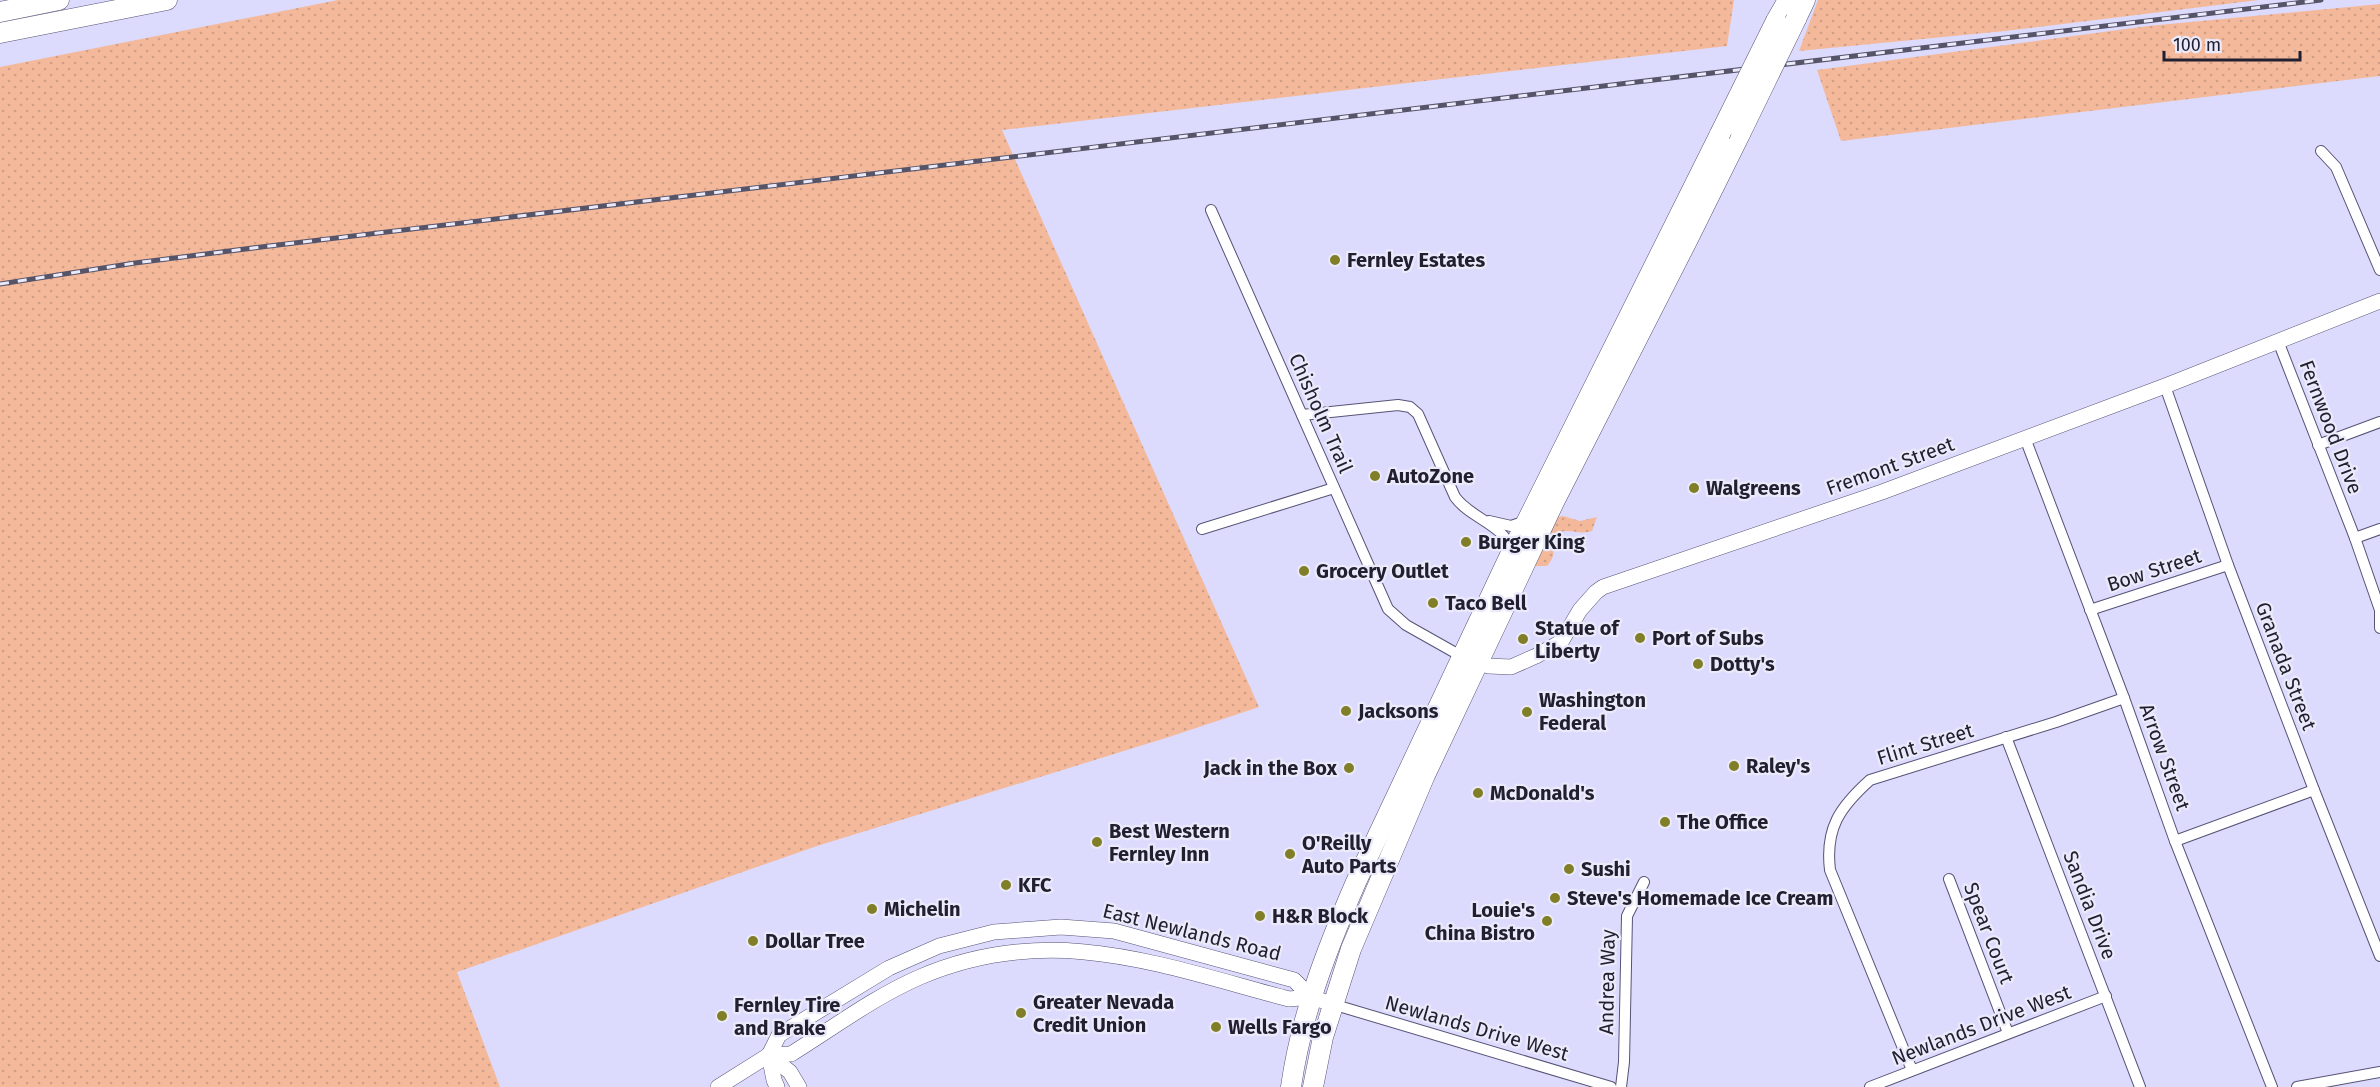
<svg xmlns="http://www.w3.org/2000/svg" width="2380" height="1087" viewBox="0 0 2380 1087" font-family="'Fira Sans',sans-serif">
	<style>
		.green { fill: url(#green-dots) }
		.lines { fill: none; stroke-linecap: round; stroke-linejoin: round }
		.street-casing { stroke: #565376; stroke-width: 12 }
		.secondary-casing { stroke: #565376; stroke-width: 16 }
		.highway-casing { stroke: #565376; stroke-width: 21 }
		.street { stroke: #fff; stroke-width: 10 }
		.secondary { stroke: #fff; stroke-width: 15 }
		.highway { stroke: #fff; stroke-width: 20 }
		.rail-casing { stroke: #565469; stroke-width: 5 }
		.rail { stroke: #ebeafb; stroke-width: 3; stroke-dasharray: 9; stroke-linecap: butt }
		.highway-bridge-casing { stroke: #565376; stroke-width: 21; stroke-linecap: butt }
		.highway-bridge { stroke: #fff; stroke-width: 20 }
		.poi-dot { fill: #807e26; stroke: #ebeafb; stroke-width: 2 }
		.labels { text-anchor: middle; stroke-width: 4.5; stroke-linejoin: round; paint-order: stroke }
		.poi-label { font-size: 20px; font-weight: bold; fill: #222030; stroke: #ebeafb; text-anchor: start }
		.street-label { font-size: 20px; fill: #222030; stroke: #ebeafb }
	</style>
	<defs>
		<pattern id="green-dots" width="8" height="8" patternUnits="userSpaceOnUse" patternTransform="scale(1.5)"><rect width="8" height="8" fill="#f4b99b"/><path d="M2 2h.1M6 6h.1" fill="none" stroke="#d19f86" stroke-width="1.8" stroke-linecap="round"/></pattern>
	</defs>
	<rect width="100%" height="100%" fill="#dddbfd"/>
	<g class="green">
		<path d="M338,0H1734L1727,46L1002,130L1259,707L1169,737L817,846L457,972L500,1087H0V67Z"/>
		<path d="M1818,0H2259L2005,31L1799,51Z"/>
		<path d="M2380,4V76L1841,141L1817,70L2148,26Z"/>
		<path d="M1563,516L1580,521L1597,517L1592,531C1578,536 1566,525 1555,536C1553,548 1556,557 1547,566H1533L1558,517Z"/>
	</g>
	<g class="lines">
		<g class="street-casing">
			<g id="street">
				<path d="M2321,151L2336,167L2380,270"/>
				<path d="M1211,210L1388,609L1406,625L1461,656"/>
				<path d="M2278,341L2355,538L2380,610V628"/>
				<path d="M2165,386L2228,565L2314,790L2380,956"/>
				<path d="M1302,415L1398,405L1410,407L1418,414L1455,497C1471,519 1504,524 1512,551"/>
				<path d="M2025,438L2124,698L2175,841L2272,1087"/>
				<path d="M2318,445L2380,422"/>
				<path d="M1489,521L1511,526L1526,521"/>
				<path d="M1202,529L1334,488"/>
				<path d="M2355,538L2380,529"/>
				<path d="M2090,610L2228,565"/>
				<path d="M2006,737L2140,1087"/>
				<path d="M2175,841L2314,790"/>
				<path d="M1949,879L2008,1033"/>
				<path d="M1332,1004L1611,1087"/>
				<path d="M1912,1070L1830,870C1825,828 1840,807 1870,780L2056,722L2124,698"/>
				<path d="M1621,1087L1624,1062L1627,916L1644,882"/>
				<path d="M1870,1087L2106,996"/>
				<path d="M2297,1087L2380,1072"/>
			</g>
		</g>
		<g class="secondary-casing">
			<g id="secondary">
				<path d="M1470,660L1489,666L1511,667L1536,656L1561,642L1580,610L1596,592L1603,587L1882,492L2165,386L2380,301"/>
				<path d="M769,1055L779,1035L889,968L939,946L994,932L1061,927L1114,931L1294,980L1311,997"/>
				<path d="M769,1055L790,1072L799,1087"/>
				<path d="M769,1055L774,1080L777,1087"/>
				<path d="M718,1087L769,1055L791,1054C833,1028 874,997 920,977C1051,921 1160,965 1289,999L1311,997L1332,1004"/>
			</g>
		</g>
		<g class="highway-casing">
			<g id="highway">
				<path d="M0,12L59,0"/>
				<path d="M1796,19L1805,0"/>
				<path d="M1776,21L1788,0"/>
				<path d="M0,33L167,0"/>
				<path d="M1291,1087C1301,1015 1327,949 1356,882L1512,551L1720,134"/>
				<path d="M1313,1087L1323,1037L1351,949L1425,775L1554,502L1689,237L1741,132"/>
			</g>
		</g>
		<use href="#street" class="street"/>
		<use href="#secondary" class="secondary"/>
		<use href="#highway" class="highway"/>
		<g class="rail-casing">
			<path id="rail" d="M0,284L135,263L261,247L2321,0"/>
		</g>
		<use href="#rail" class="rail"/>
		<g class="highway-bridge-casing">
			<g id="highway-bridge">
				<path d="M1741,132L1796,19"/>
				<path d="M1720,134L1776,21"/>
			</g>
		</g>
		<use href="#highway-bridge" class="highway-bridge"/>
	</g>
	<g class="poi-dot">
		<circle cx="1335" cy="260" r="6"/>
		<circle cx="1375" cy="476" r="6"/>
		<circle cx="1694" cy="488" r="6"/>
		<circle cx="1466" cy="542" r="6"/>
		<circle cx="1304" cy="571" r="6"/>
		<circle cx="1433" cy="603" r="6"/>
		<circle cx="1640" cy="638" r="6"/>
		<circle cx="1523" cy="639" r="6"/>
		<circle cx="1698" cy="664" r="6"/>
		<circle cx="1346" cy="711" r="6"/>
		<circle cx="1527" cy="712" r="6"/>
		<circle cx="1734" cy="766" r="6"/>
		<circle cx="1349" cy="768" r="6"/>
		<circle cx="1478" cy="793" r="6"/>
		<circle cx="1665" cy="822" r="6"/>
		<circle cx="1097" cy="842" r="6"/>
		<circle cx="1290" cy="854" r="6"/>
		<circle cx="1569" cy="869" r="6"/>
		<circle cx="1006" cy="885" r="6"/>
		<circle cx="1555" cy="898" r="6"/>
		<circle cx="872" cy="909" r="6"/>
		<circle cx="1260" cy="916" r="6"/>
		<circle cx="1547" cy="921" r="6"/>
		<circle cx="753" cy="941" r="6"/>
		<circle cx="1021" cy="1013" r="6"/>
		<circle cx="722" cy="1016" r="6"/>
		<circle cx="1216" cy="1027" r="6"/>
	</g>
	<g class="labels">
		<g class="poi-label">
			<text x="1347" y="267">Fernley Estates</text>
			<text x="1387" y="483">AutoZone</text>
			<text x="1706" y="495">Walgreens</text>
			<text x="1478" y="549">Burger King</text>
			<text x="1316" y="578">Grocery Outlet</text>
			<text x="1445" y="610">Taco Bell</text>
			<text x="1535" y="635">Statue of<tspan x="1535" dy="23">Liberty</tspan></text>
			<text x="1652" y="645">Port of Subs</text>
			<text x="1710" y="671">Dotty's</text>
			<text x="1539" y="707">Washington<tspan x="1539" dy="23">Federal</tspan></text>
			<text x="1358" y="718">Jacksons</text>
			<text x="1746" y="773">Raley's</text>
			<text x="1337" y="775" text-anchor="end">Jack in the Box</text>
			<text x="1490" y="800">McDonald's</text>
			<text x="1677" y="829">The Office</text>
			<text x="1109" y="838">Best Western<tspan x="1109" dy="23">Fernley Inn</tspan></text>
			<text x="1302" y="850">O'Reilly<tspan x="1302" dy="23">Auto Parts</tspan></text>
			<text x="1581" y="876">Sushi</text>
			<text x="1018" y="892">KFC</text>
			<text x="1567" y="905">Steve's Homemade Ice Cream</text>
			<text x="884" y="916">Michelin</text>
			<text x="1535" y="917" text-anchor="end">Louie's<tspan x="1535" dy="23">China Bistro</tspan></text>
			<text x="1272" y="923">H&amp;R Block</text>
			<text x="765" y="948">Dollar Tree</text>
			<text x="1033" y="1009">Greater Nevada<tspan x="1033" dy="23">Credit Union</tspan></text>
			<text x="734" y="1012">Fernley Tire<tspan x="734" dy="23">and Brake</tspan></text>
			<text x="1228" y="1034">Wells Fargo</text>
		</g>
		<g class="street-label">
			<text transform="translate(1321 413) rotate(66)" y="7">Chisholm Trail</text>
			<text transform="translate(2331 427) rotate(69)" y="7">Fernwood Drive</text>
			<text transform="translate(1890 466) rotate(-20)" y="7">Fremont Street</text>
			<text transform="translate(2154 570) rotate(-18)" y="7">Bow Street</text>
			<text transform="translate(2286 666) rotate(69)" y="7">Granada Street</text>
			<text transform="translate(1925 744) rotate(-17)" y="7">Flint Street</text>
			<text transform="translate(2165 757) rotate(70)" y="7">Arrow Street</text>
			<text transform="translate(2090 905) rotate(69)" y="7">Sandia Drive</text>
			<text transform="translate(1192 932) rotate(14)" y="7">East Newlands Road</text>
			<text transform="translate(1989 933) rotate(69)" y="7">Spear Court</text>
			<text transform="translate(1607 982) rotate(-89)" y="7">Andrea Way</text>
			<text transform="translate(1981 1025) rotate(-21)" y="7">Newlands Drive West</text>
			<text transform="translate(1477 1028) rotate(16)" y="7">Newlands Drive West</text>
		</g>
	</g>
	<path d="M2164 51v9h136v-9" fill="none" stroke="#222030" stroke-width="3"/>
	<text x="2173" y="51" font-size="18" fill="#222030" stroke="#ebeafb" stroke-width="4.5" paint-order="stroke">100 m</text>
</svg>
